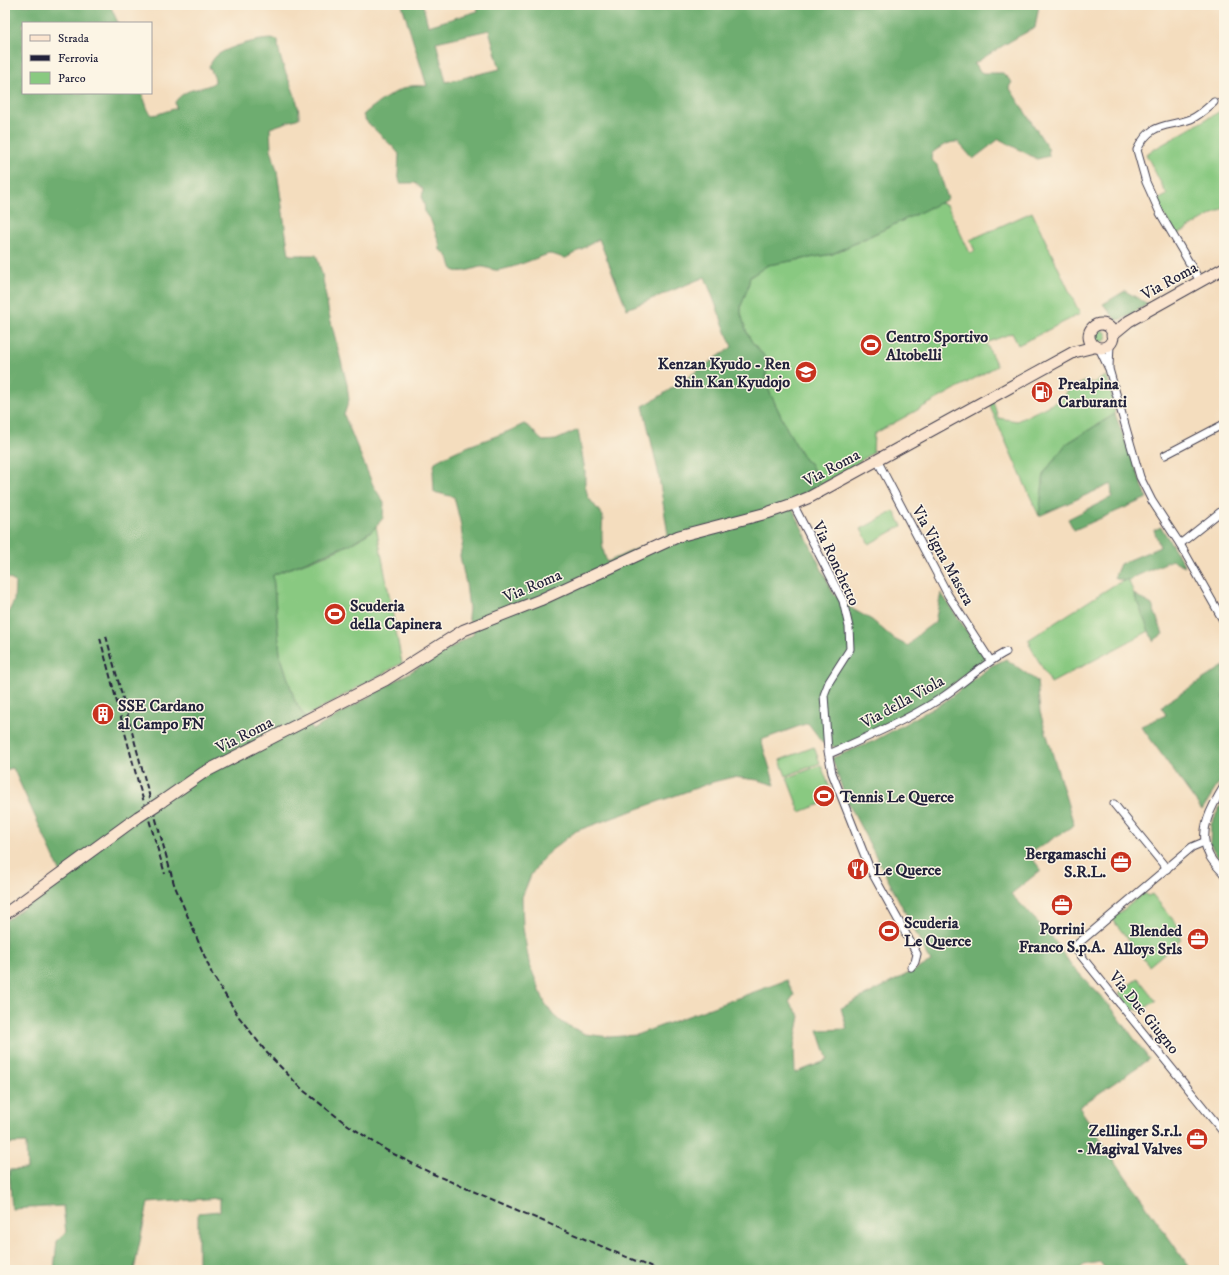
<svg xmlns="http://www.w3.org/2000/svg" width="1229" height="1275" viewBox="0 0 1229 1275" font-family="'IM FELL DW Pica',serif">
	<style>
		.green { fill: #89c981; stroke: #56765e }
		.forest { fill: #6ead6f; stroke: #486855; fill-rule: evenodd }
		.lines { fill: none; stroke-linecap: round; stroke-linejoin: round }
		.street-casing { stroke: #423e4f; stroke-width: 9 }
		.secondary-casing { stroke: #423e4f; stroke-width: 13 }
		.street { stroke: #fff; stroke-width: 7 }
		.secondary { stroke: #fbe5cf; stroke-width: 11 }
		.rail { stroke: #22223b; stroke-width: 2; stroke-dasharray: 6 3; stroke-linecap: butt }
		.secondary-bridge-casing { stroke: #423e4f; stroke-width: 13; stroke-linecap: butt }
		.secondary-bridge { stroke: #fbe5cf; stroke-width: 11 }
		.labels { text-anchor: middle; stroke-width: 3; stroke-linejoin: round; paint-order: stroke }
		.street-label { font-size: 16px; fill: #22223b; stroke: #fcf5e5 }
		.poi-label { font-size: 16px; font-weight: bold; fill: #22223b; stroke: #fcf5e5; text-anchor: start }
	</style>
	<rect width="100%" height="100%" fill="#fcf5e5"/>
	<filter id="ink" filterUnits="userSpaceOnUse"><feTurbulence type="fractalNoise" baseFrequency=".025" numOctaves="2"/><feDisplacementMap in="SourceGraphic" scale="8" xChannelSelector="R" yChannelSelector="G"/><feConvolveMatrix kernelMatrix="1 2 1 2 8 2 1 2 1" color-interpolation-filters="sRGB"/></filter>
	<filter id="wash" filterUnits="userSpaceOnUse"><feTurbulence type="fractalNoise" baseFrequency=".012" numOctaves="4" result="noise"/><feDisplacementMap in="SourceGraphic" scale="16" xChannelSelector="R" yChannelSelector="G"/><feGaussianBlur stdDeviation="0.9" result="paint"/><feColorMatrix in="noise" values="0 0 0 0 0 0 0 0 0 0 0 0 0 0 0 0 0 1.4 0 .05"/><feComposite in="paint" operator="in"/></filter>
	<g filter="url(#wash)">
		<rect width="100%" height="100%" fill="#f4ddbe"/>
		<g class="green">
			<path d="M1224,109V208L1176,235L1156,201L1167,195L1146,154Z"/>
			<path d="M939,203L947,205L970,253L975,251L970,240L1032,212L1080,314L1018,345L1012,333L986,343L997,366L874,434L873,453L821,485L810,463L805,460L787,429L765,382L767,366L765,357L752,342L747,333L741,314V306L748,287L750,277L768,265L833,254Z"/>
			<circle cx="1101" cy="336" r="6"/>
			<path d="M1106,376L1111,390L1115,414L1066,444L1044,473L1039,516L991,409L990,403L993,401L998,418L1017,421L1062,399L1068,390L1086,381L1093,383Z"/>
			<path d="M894,511L902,526L869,544L861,529Z"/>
			<path d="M376,526L402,663L305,717L295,701L280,654L273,575C299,564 360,546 376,526Z"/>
			<path d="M1128,579L1149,631L1051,683L1029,644H1031L1028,640L1114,585Z"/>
			<path d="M814,747L820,763L786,776L780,760Z"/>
			<path d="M821,765L834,799L800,812L787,778Z"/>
			<path d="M1144,893L1148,896L1152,894L1179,927L1175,930L1181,939L1149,966L1112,919Z"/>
			<path d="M1138,978L1156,1001L1140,1011L1135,1009L1131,1011L1119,993Z"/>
		</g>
		<g class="forest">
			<path d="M5,5H110L118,23H23V93H142L148,110L152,115L158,114L176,108L175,102C188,85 200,92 215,82C215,76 211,72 209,66C211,63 213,59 216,56C227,47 265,36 278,40C278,68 300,93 299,118L270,128L271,149L277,171L289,255H316L317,257L322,274L329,314L347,384L349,400L344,415L373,485L384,503L383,518L373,530L350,544L273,575L280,654L295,701L313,730L474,634L468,617L469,609L466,584L460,556L463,542L460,521L454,497L434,492L433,471L435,462C463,445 495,439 524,424C535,429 534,435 543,441L556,440L578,430L585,471V485L588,497L603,516C602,533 600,545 607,562L668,535L658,471L643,406L659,397L732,347L705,277L627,309L599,239L566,258C560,258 556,254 549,254C532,259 517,267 499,270C492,271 486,266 480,267C472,269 461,274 453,270C450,261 449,255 440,250L439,242L431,221L425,213L424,203L422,199L423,189L415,183H400L398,174L399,154L394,148L366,121L363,115C374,105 397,89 411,86C417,85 422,86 427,86L402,5H423L428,26L478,11L477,5H1039L1035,28C1014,38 994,51 974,64L978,70L983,73H1003L1012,82L1009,87L1048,148L1049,156L1037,159L999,139L973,159L958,142C949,141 940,147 932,153L931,159L937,165L948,199L832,254L768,265L750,277L748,287L741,306V314L747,333L752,342L765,357L767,366L765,382L787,429L805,460L810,463L821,485L790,503L833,593L849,607L872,620L894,639L908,646L920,633L935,622L941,593L986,659L938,696L878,729L838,748L823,743L808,723L761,740L775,785L758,780L733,777L713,782L576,831L549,852L539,863L531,875L522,897L523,928L529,962L532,971L545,1003L553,1015L561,1022L585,1034L609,1037L636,1035L787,980L794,995L789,1002L800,1016L794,1047L795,1073L828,1060L818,1030L847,1029L841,1008L931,962L845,797L832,758L874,741L944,702L991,666L1006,659L1037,681L1040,712L1074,825L1029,854L1041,870L1011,894L1051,936L1072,966L1111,1007L1149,1059L1079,1107L1126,1177L1185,1261L1190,1270H1106L1100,1262L1083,1265L1078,1270H198V1213L220,1211V1198L148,1203L134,1270H54L57,1241L66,1233L63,1206L12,1209L9,1170L27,1169L26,1143L5,1144V921L64,880L13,768L5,770V668L9,652L5,639V619L14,601L15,582L5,576ZM489,30L500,69L446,82L436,42Z"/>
			<path d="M1125,291L1148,304L1123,319L1116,320L1103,304Z"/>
			<path d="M1115,414L1147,498L1074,530L1068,519L1112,497L1111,484L1039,516L1044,473L1066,444Z"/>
			<path d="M1161,527L1185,566L1172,560L1132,578L1129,582L1128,579L1124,581L1114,578L1120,564L1160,547L1154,530Z"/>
			<path d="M1134,594L1152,605L1163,634L1153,641Z"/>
			<path d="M1224,666V775L1202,810L1141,726L1166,715L1162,707L1164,704Z"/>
			<path d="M1224,798V868L1210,844L1211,825Z"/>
		</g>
	</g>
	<g filter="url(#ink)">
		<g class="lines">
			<g class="street-casing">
				<g id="street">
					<path d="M1200,281L1160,213L1146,182L1137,150C1151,121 1166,128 1191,119C1199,116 1207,108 1214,102"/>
					<path d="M1099,348L1109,369L1140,477L1152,501L1180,544L1224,622"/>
					<path d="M1109,367L1110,344"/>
					<path d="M1165,455L1224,424"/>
					<path d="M877,460L948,595L990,660"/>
					<path d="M793,504L843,601L849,627L850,649L829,682L824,695L828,751L832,773L870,869L917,954L915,962L911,967"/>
					<path d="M1180,544L1224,509"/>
					<path d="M829,754C865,738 905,721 938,700C962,685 981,665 1006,652"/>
					<path d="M1224,786C1212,806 1197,831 1209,855C1212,862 1219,868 1224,874"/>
					<path d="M1114,804L1167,869"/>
					<path d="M1204,842L1192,847L1074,947L1224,1133"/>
					<path d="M1221,1270L1224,1268"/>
				</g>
			</g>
			<g class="secondary-casing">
				<g id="secondary">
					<circle cx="1101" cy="336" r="12"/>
					<path d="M1112,335L1129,321L1224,268"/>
					<path d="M161,802L203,773L385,680L464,630L540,600L679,536L767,513L793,504L810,497L1074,352L1094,347"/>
					<path d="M5,914L138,817"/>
				</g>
			</g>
			<use href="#street" class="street"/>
			<use href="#secondary" class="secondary"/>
			<g class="rail">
				<path d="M106,636L145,780L174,884L212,974L239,1017L267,1053L304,1091L345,1123L386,1150L433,1174L657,1270"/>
				<path d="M100,638L138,782L165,874"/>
			</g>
			<g class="secondary-bridge-casing">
				<path id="secondary-bridge" d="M138,817L161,802"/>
			</g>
			<use href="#secondary-bridge" class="secondary-bridge"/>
		</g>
	</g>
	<defs>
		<g id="stadium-disc" transform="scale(1.15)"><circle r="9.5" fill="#c8321e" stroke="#fcf5e5"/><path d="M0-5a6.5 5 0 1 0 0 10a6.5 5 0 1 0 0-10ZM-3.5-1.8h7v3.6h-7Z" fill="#fff"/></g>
		<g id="school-disc" transform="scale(1.15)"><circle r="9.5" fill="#c8321e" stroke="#fcf5e5"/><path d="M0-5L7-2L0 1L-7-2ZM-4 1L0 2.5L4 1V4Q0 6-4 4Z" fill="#fff"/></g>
		<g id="fuel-disc" transform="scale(1.15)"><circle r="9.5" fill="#c8321e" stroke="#fcf5e5"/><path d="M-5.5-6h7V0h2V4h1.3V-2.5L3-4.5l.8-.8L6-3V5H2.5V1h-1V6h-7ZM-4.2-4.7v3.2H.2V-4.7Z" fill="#fff"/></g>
		<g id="building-disc" transform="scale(1.15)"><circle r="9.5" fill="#c8321e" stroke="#fcf5e5"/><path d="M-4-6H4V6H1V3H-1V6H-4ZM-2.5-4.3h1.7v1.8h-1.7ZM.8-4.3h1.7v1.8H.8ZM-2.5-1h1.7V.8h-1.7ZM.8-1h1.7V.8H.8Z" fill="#fff"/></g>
		<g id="office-disc" transform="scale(1.15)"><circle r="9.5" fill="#c8321e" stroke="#fcf5e5"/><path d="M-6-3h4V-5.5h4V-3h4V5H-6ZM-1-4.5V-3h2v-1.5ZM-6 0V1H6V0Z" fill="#fff"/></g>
		<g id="restaurant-disc" transform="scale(1.15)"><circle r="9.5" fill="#c8321e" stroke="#fcf5e5"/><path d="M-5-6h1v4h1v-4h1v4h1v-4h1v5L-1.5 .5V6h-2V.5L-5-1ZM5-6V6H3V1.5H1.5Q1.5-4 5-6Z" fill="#fff"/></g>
	</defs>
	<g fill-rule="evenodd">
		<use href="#stadium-disc" x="871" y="345"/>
		<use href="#school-disc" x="806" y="372"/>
		<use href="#fuel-disc" x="1042" y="392"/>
		<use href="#stadium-disc" x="335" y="614"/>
		<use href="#building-disc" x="103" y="714"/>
		<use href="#stadium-disc" x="824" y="796"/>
		<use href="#office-disc" x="1121" y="862"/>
		<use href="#restaurant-disc" x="858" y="869"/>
		<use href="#office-disc" x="1062" y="905"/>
		<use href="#stadium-disc" x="889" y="931"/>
		<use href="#office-disc" x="1198" y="939"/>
		<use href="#office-disc" x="1197" y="1139"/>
	</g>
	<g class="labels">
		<g class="street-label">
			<text transform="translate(1169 280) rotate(-29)" y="6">Via Roma</text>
			<text transform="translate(831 467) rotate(-28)" y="6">Via Roma</text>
			<text transform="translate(944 555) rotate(61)" y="6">Via Vigna Masera</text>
			<text transform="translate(837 563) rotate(65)" y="6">Via Ronchetto</text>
			<text transform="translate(532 585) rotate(-23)" y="6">Via Roma</text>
			<text transform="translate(902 701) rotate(-29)" y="6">Via della Viola</text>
			<text transform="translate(244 734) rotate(-27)" y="6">Via Roma</text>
			<text transform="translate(1145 1012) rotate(51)" y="6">Via Due Giugno</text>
		</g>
		<g class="poi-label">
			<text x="886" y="342">Centro Sportivo<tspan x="886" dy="18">Altobelli</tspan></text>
			<text x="790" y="369" text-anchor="end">Kenzan Kyudo - Ren<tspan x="790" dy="18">Shin Kan Kyudojo</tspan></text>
			<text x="1058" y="389">Prealpina<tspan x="1058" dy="18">Carburanti</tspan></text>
			<text x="350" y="611">Scuderia<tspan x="350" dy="18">della Capinera</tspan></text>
			<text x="118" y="711">SSE Cardano<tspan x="118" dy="18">al Campo FN</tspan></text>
			<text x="840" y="802">Tennis Le Querce</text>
			<text x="1106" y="859" text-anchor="end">Bergamaschi<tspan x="1106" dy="18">S.R.L.</tspan></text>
			<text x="874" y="875">Le Querce</text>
			<text x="904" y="928">Scuderia<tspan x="904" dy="18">Le Querce</tspan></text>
			<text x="1062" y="934" text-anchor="middle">Porrini<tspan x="1062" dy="18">Franco S.p.A.</tspan></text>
			<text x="1182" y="936" text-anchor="end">Blended<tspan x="1182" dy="18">Alloys Srls</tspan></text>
			<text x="1182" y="1136" text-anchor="end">Zellinger S.r.l.<tspan x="1182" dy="18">- Magival Valves</tspan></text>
		</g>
	</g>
	<rect width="1229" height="1275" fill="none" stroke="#fcf5e5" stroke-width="20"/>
	<rect x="22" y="22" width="130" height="72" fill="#fcf5e5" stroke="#a5a1a1"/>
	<rect x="30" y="35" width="20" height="6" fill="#fbe5cf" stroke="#a5a1a1"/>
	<text x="58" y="42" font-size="12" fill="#22223b">Strada</text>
	<rect x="30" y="55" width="20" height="6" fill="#22223b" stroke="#a5a1a1"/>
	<text x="58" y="62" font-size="12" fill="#22223b">Ferrovia</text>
	<rect x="30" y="72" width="20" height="12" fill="#89c981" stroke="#a5a1a1"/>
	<text x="58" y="82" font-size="12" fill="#22223b">Parco</text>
</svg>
